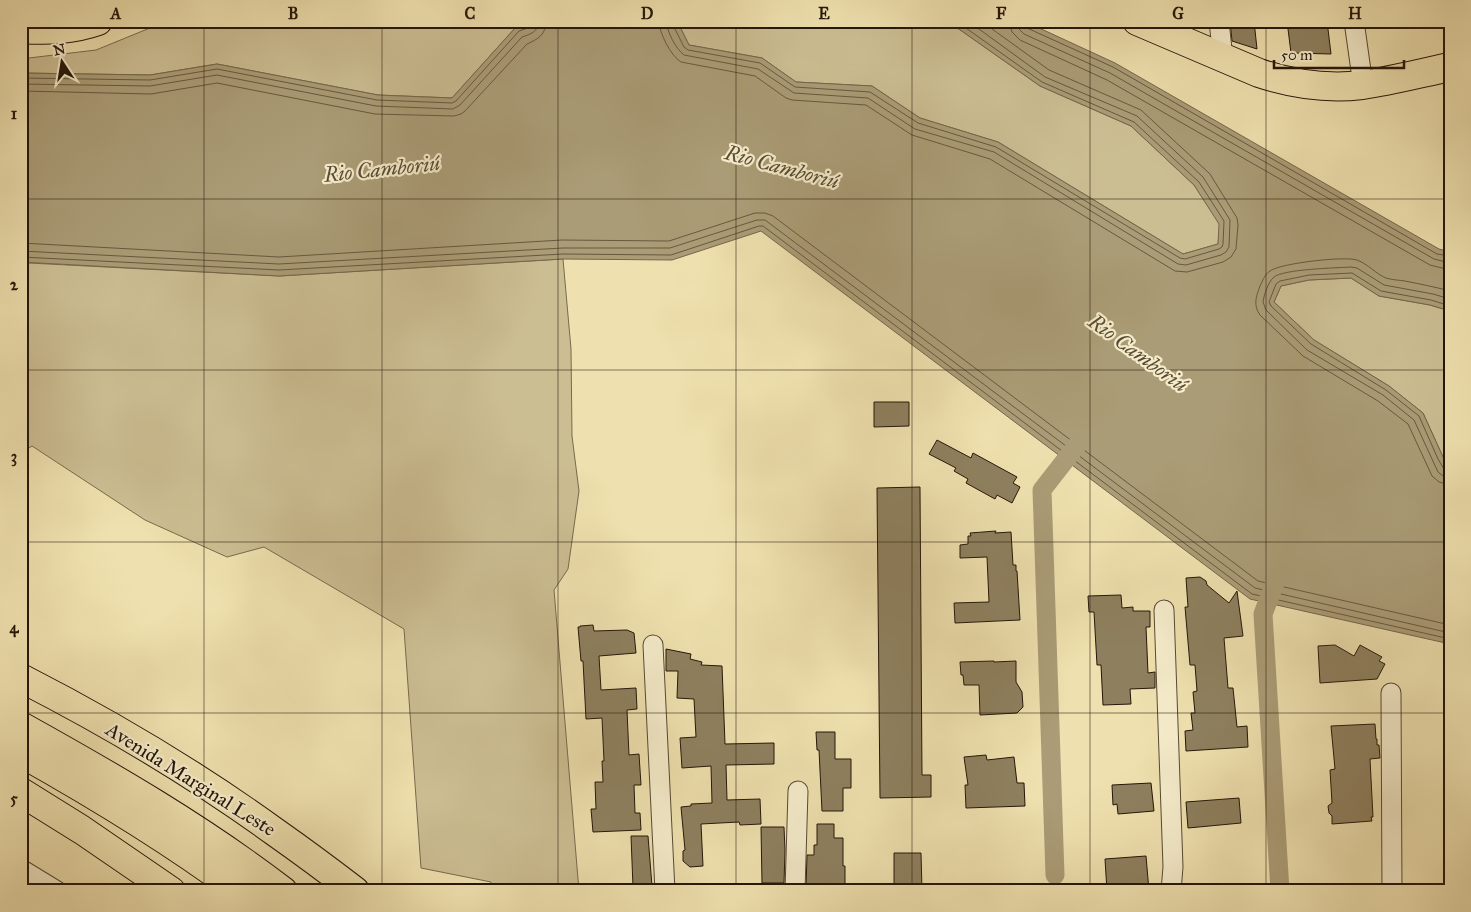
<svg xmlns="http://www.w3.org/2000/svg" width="1471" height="912" viewBox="0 0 1471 912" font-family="'IM FELL Great Primer',serif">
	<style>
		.green { fill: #ccbe93; stroke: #786a4e }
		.water { fill: #aa9c76; stroke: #74664a }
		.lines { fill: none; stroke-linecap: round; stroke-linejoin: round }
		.shore { stroke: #67593f; stroke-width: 1 }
		.canal { stroke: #aa9c76; stroke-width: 19 }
		.building { fill: #8e805f; stroke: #241608 }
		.street-casing { stroke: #574932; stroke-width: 21 }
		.primary-casing { stroke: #241608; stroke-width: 30 }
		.highway-casing { stroke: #241608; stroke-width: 30 }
		.street { stroke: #f5eccb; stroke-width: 19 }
		.primary { stroke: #efe1af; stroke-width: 28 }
		.highway { stroke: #efe1af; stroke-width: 28 }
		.grid { fill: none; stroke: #241608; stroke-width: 1; stroke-opacity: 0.55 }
		.labels { text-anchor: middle; stroke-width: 4.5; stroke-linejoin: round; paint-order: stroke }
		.street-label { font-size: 20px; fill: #241608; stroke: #f5eccb }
		.water-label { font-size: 21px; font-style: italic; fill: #5a4c34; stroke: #f5eccb }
		.neatline { fill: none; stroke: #241608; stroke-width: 2 }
		.grid-label { font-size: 16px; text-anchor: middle; font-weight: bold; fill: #241608 }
	</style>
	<rect width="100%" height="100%" fill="#efe1af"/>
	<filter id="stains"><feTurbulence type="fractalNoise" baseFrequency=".004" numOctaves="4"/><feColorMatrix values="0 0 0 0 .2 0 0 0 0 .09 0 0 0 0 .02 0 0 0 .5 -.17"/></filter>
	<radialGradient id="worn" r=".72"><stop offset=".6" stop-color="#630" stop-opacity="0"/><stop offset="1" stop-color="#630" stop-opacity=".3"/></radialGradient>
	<g class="green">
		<path d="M167,21H535L516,27L452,98L378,95L217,64L150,75L21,73V57L29,58L96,50Z"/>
		<path d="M677,21H944L956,27L1040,86L1131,126L1194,185L1220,224L1218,244L1183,254L998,142L920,118L872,86L796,82L762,58L689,45Z"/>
		<path d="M563,259L571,349L572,436L579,491L568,569L554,590L579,891H491V882L421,868L404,629L264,547L227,557L145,520L32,446L21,453V273L29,263L279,276Z"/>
		<path d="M1351,278L1379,296L1430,305L1450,311V470L1443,457L1423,413L1389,386L1314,340L1274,302L1281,286L1309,280Z"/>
	</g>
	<path class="water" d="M535,21H677L689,45L762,58L796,82L872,86L920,118L998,142L1183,254L1218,244L1219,224L1194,185L1131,126L1040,86L956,27L944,21H1024L1115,63L1439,249L1450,252V311L1430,305L1379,296L1351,278L1309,280L1281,286L1274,302L1314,340L1389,386L1423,413L1443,457L1450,470V644L1250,599L761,231L672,260L563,259L279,276L21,262V73L150,75L217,64L378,95L452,98L516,27Z"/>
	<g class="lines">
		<g class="shore">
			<path d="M659,21C659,33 671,56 681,62L755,76L786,98L792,100L866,105L912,135L990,159L1175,271L1187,272L1223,262L1231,257L1236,249L1238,225L1237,218L1210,174L1141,110L1049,70L981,21"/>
			<path d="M666,21C667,32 676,49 684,55L758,69L794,93L868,98L915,129L994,152L1178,264L1186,265L1221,255L1226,252L1229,247L1230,220L1203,177L1137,116L1045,77L968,21"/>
			<path d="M673,21V25L684,47L688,50L760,63L795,87L870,92L918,123L996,147L1180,258L1185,259L1219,249L1222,247L1223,244L1224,221L1199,182L1134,122L1042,82L956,21"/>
			<path d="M1009,21L1012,32L1020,40L1107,80L1430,265L1450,270"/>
			<path d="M1017,21L1019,29L1024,34L1110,73L1434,259L1450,263"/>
			<path d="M1023,21L1024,25L1027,28L1113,67L1437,254L1450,256"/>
			<path d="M21,78L150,80L217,69L377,100L452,103L456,101L519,31L531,27L533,21"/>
			<path d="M21,84L150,86L217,75L376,106L453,109L460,105L522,37C531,34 538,32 539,21"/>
			<path d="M21,91L151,94L217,83L375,114L454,116L461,114L465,111L527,44C538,39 546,35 546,21"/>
			<path d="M21,243L279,257L562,240L669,241L755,213H765L773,216L1258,581L1450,625"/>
			<path d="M21,251L279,264L563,248H670L757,220H765L1255,588L1450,633"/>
			<path d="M21,257L279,270L563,254L671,255L759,226H763L1252,594L1450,639"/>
			<path d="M1450,291C1435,287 1420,284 1405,281C1399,280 1392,280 1386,278C1376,274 1368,264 1357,260C1345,256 1281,263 1270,271C1265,274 1263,280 1260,286C1256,297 1253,305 1260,315L1303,356L1378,401L1408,424L1432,476L1439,482L1450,485"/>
			<path d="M1450,299L1433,294L1384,285L1357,268L1351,267C1336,268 1284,269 1274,277C1268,282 1264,295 1263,302L1266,310L1307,350L1383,395L1414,420L1438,472L1443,476L1450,477"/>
			<path d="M1450,306L1431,300L1381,291L1352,273L1309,275L1280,281L1276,284L1269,302L1271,306L1311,344L1386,390L1419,416L1438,459L1444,469L1450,471"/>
		</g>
		<g class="canal">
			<path d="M1276,580L1263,614L1280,891"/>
			<path d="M1055,875L1042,490L1081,440"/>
		</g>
	</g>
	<g class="building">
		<path d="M1230,21H1254L1257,49L1232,41Z"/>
		<path d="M1287,21H1327L1331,54L1291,53Z"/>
		<path d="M874,402H909V426L874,427Z"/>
		<path d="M937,440L971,458L973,453L1017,477L1013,483L1020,487L1012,503L997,495L995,499L966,483L968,479L954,471L956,468L929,454Z"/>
		<path d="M920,487L922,775H931V797L880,798L877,488Z"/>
		<path d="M996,531L995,533L1011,532L1013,565H1016V571H1017L1020,620L955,623L954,603L989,602L987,557L960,558V545L968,544V536H971L970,533Z"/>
		<path d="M1200,577L1206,581L1207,585L1229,603L1237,591L1243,636L1224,638L1228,688H1233L1237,727L1247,726L1248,747L1186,751L1185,731L1193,730L1191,713H1195L1193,692L1197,691L1195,665H1190L1185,607H1188L1186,578Z"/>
		<path d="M1121,595L1122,608L1133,607V611H1150V627H1146L1148,673L1155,672V688L1130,689L1131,704L1103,705L1101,665H1097L1094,612H1089L1088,596Z"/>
		<path d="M593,625L594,631L627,630L634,633L636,653L599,656L601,690L636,688L637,709L627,710L629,755L639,754L641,785H634L635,813H640L641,830L593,832L591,809H596L595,782H603L602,761H604L602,718L586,719L583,661H581L578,627H580V626Z"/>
		<path d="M1335,645L1354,656L1360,645L1382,657L1379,661L1385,664L1377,679L1320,683L1318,646Z"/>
		<path d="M666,649L691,654L690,659L702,662L701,665L722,666L725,744L774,743V764L726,765L727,800L760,799L761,824L740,825L739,822L701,824L703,866L690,867L683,861V851L685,850L681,807L691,806V804L712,803L711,766L682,768L680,738L696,737L694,699L677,698L678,671H666Z"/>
		<path d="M994,661V662L1016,661V682L1022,692L1023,707L1017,713L980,715L979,685H964L963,675H961L960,662Z"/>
		<path d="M1375,724L1376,739H1377V745H1379L1380,758L1370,759L1373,817H1371L1372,821L1332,824V816L1329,813L1328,806L1332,803L1330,770L1335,769L1331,726Z"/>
		<path d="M816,732H835V759H851V788H843V811H822L819,750H817Z"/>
		<path d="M986,755L987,760L1014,757L1017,783H1024L1025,806L966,808L965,785H968L964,757Z"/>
		<path d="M1151,783L1154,811L1118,814L1117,804L1113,805L1112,785Z"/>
		<path d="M1239,798L1241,823L1188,828L1186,802Z"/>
		<path d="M817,824H834V838H843V866H845V890H813L806,887L807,855H814V845H817Z"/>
		<path d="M761,827H784L785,850L784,883H762Z"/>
		<path d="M631,836H648L652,886L633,887Z"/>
		<path d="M894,853H921L922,891H894Z"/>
		<path d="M1146,856L1149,891H1107L1105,859Z"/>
	</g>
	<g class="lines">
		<g class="street-casing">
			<g id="street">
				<path d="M1219,21L1223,59"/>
				<path d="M1354,21L1363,85"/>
				<path d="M1164,610L1173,867L1171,891"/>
				<path d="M653,645L665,891"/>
				<path d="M1391,693L1392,891"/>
				<path d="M21,869L57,891"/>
				<path d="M795,891L798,791"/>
			</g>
		</g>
		<g class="primary-casing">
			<g id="primary">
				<path d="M1137,21L1259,73C1292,84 1328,89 1362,85C1391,81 1421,73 1450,67"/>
				<path d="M21,29C48,31 72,30 98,21"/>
				<path d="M21,678C109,723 195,774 275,832C302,851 329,871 355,891"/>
				<path d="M21,792L82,830L171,891"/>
			</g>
		</g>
		<g class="highway-casing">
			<g id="highway">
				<path d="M21,726C111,776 201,828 283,891"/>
				<path d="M21,753C96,795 170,840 239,891"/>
			</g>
		</g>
		<use href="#street" class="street"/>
		<use href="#primary" class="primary"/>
		<use href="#highway" class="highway"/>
	</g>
	<path class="grid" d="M204,21V891M382,21V891M558,21V891M736,21V891M912,21V891M1090,21V891M1266,21V891M21,199H1450M21,370H1450M21,542H1450M21,713H1450"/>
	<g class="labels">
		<g class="street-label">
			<text transform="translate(191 779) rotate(32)" y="7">Avenida Marginal Leste</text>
		</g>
		<g class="water-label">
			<text transform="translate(782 167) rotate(15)" y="7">Rio Camboriú</text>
			<text transform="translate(382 169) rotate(-6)" y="7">Rio Camboriú</text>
			<text transform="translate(1138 353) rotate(36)" y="7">Rio Camboriú</text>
		</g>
	</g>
	<rect width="1471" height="912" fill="none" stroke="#efe1af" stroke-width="55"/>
	<g transform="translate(62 62) rotate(348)" stroke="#f5eccb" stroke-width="4" paint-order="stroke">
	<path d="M0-4L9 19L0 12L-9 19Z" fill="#241608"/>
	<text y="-8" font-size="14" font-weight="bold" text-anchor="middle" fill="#241608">N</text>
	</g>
	<path d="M1274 60v8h130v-8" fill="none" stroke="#241608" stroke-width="2.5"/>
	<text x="1281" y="60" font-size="15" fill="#241608" stroke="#f5eccb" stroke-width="4" paint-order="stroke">50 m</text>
	<rect x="28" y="28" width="1416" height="856" class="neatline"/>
	<g class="grid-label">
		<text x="116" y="19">A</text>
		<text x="293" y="19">B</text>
		<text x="470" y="19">C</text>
		<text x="647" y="19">D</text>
		<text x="824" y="19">E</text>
		<text x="1001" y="19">F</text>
		<text x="1178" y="19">G</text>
		<text x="1355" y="19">H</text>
		<text x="14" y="119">1</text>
		<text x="14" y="290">2</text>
		<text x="14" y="462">3</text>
		<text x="14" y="633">4</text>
		<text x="14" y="804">5</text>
	</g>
	<rect width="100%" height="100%" filter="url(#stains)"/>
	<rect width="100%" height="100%" fill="url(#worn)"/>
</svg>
